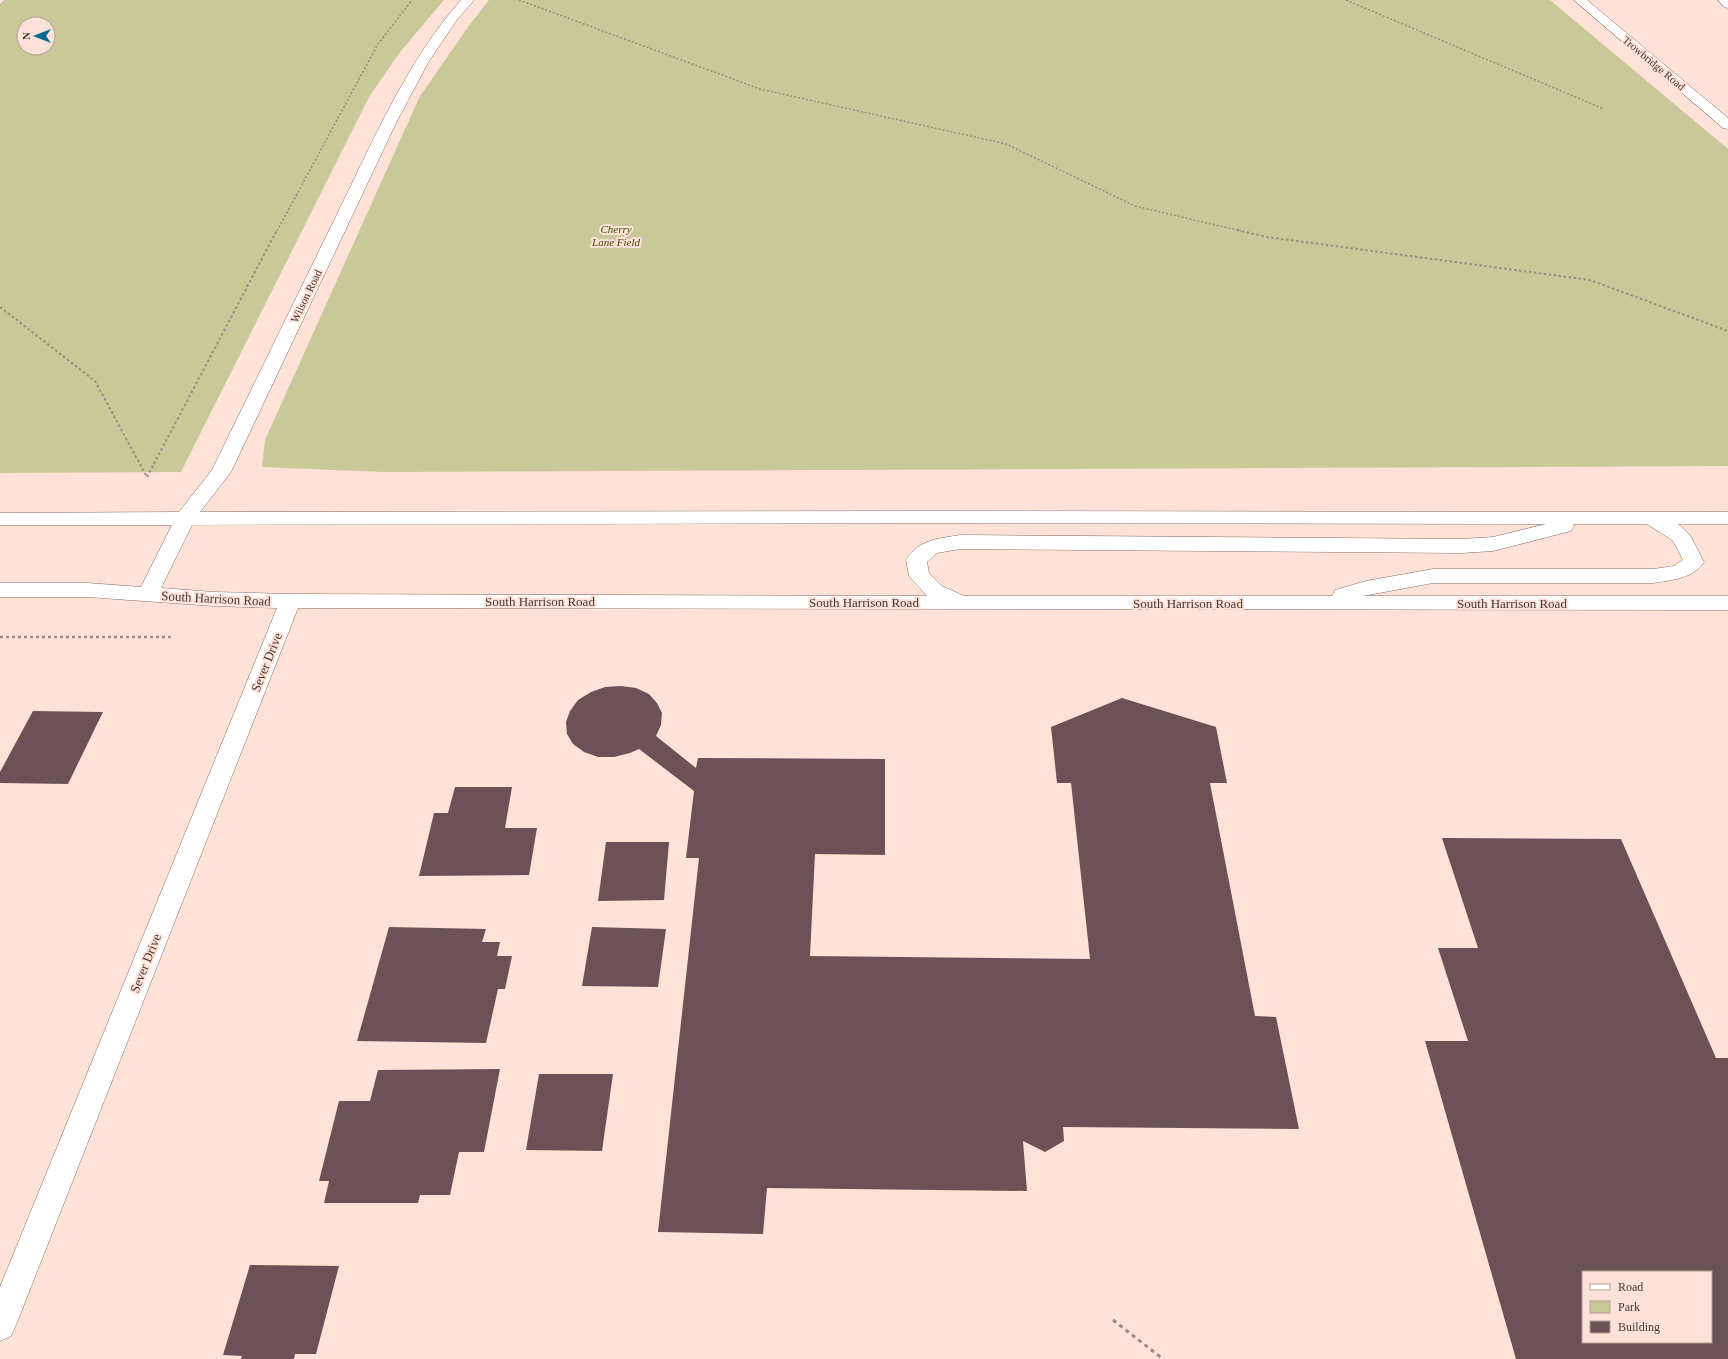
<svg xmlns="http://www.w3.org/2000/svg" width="1728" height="1359" viewBox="0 0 1728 1359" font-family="Georgia,serif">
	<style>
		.green { fill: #c8c899; fill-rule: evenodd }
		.building { fill: #6c5256; fill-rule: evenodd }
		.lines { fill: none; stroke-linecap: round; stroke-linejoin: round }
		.minor-casing { stroke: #876e65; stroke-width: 1 }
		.path-far3 { stroke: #9e8a83; stroke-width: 1.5; stroke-dasharray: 2 2; stroke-linecap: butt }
		.path-far2 { stroke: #9e8a83; stroke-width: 2; stroke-dasharray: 2.5 2.5; stroke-linecap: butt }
		.path-far1 { stroke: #9e8a83; stroke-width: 2.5; stroke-dasharray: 3 3; stroke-linecap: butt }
		.path { stroke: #9e8a83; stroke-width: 3; stroke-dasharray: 4 4; stroke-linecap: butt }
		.minor { fill: #fff; fill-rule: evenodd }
		.labels { text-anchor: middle; stroke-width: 4; stroke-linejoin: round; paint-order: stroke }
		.far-street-label { font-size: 11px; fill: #433834; stroke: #fee2d7 }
		.far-park-label { font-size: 11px; font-style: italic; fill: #454406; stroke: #fee2d7 }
		.street-label { font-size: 13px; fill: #433834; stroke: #fee2d7 }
	</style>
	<rect width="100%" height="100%" fill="#fee2d7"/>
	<g class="green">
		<path d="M4,0H444L400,52L369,97L181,472L0,473V4ZM24,24H48V48H24Z"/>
		<path d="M489,0H1550L1728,149V466L383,472L262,467L265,440L420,96L468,27Z"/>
	</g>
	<g class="building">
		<path d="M621,686L636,688L649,694L657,703L662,713L661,725L656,736L696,768L698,758L885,759V855L815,854L810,956L1090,959L1071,783H1057L1051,727L1122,698L1216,727L1227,783H1210L1255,1016L1276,1017L1299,1129L1063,1127L1064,1141L1045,1152L1023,1141L1027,1191L767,1188L763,1234L658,1232L699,858H686L694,791L639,749L630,753L614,757H598L584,752L573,744L567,734L566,722L570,711L578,700L591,692L605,687Z"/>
		<path d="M33,711L103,712L68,784L0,783V772Z"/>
		<path d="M455,787H512L505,828H537L529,875L419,876L434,813H448Z"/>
		<path d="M1442,838L1621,839L1716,1058H1728V1359H1516L1425,1041H1468L1438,948H1478ZM1583,1272H1711V1342H1583Z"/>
		<path d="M606,842H669L664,900L598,901Z"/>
		<path d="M389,927L486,929L482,942H500L497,956H512L505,989H498L486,1043L357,1041Z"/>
		<path d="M592,927L666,929L658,987L582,986Z"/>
		<path d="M500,1069L484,1152H459L450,1195H420L418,1203H324L329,1181H319L339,1101H370L378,1070Z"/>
		<path d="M539,1074H613L602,1151L526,1150Z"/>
		<path d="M250,1265L339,1266L316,1354H295L294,1359H241L242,1356L223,1355Z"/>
	</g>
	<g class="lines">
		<g class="minor-casing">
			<g id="minor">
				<path d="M461,0H474L456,21L429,61L396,123L231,472L200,512L926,511L1728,512V524H1678L1690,535L1704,562C1693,579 1671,580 1653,583H1433L1363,596H1728V610L298,608L16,1325L11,1336L0,1341V1287L277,608L214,606L87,597H0V583H87L141,587L172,525H0V513L179,512L212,470C255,382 298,294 341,206C376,135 408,60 461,0ZM926,523L1546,524L1493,537L1461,539L960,535C938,539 919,539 906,560L909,576L927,596L290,594L214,592L161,588L192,525ZM1573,524H1647L1672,540L1676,546L1683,560L1674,566L1653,569H1433L1366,581L1335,590L1332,596H964L942,586L929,573L927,562L937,553L960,549L1461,553L1493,551L1571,531L1574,526Z"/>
				<path d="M1574,0H1587L1728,118V129L1723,128Z"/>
				<path d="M1718,0H1728V8L1724,7Z"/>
			</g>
		</g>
		<g class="path-far3">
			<path d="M519,0L760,89L1006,144L1135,206L1241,231"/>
			<path d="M1346,0L1604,109"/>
			<path d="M277,231L378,44L412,0"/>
		</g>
		<g class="path-far2">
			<path d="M1237,230L1267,237L1590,280L1728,331"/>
			<path d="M0,307L95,381L147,477"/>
			<path d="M147,477L277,230"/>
		</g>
		<path class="path-far1" d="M0,637H172"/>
		<path class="path" d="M1113,1320L1163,1359"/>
		<use href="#minor" class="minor"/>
	</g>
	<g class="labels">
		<g class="far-street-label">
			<text transform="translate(1654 63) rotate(40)" y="4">Trowbridge Road</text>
			<text transform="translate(306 296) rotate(-64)" y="4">Wilson Road</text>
		</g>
		<g class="far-park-label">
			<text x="616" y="233">Cherry<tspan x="616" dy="13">Lane Field</tspan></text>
		</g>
		<g class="street-label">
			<text transform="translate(216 598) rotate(3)" y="5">South Harrison Road</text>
			<text x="540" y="606">South Harrison Road</text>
			<text x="864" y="607">South Harrison Road</text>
			<text x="1188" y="608">South Harrison Road</text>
			<text x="1512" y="608">South Harrison Road</text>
			<text transform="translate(266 662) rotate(-68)" y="5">Sever Drive</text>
			<text transform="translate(145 963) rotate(-68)" y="5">Sever Drive</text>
		</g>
	</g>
	<rect x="1582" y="1271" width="130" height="72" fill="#fee2d7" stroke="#b39e96"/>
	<rect x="1590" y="1284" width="20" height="6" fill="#ffffff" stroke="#b39e96"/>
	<text x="1618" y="1291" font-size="12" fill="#433834">Road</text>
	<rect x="1590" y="1301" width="20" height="12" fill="#c8c899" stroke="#b39e96"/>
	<text x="1618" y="1311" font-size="12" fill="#433834">Park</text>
	<rect x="1590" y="1321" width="20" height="12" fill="#6c5256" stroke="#b39e96"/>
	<text x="1618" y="1331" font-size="12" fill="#433834">Building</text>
	<g transform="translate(36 36) rotate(270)"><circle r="19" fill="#fee2d7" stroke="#b39e96"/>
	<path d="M0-3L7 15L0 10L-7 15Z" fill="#066a98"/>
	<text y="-6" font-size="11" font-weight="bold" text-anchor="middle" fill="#433834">N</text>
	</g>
</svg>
